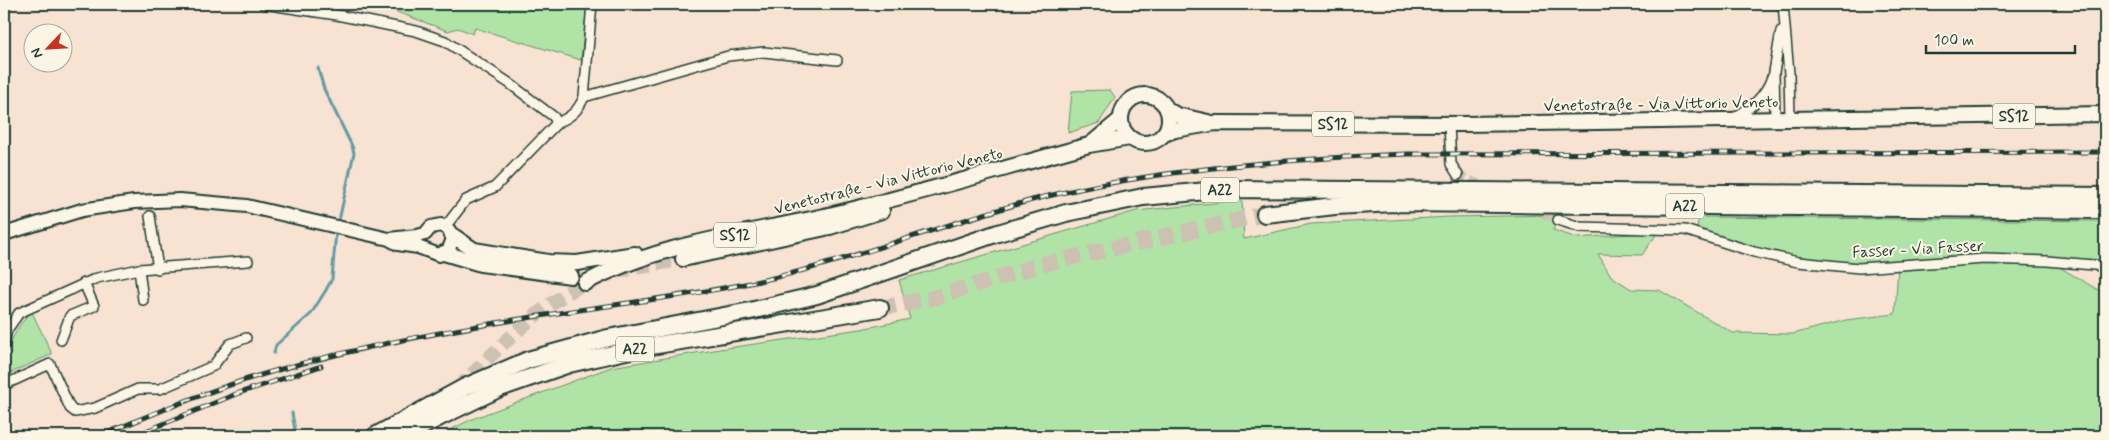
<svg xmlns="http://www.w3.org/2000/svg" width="2109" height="440" viewBox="0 0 2109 440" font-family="Mynerve,sans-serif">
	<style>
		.green { fill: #b0e4a6; stroke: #68906d }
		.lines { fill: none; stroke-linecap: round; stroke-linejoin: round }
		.stream { stroke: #629ca4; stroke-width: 3 }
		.minor-tunnel { stroke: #cdc1b2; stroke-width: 9; stroke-dasharray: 9 4.5; stroke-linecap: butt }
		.primary-tunnel { stroke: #cdc1b2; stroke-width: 14; stroke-dasharray: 14 7; stroke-linecap: butt }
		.motorway-tunnel { stroke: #cdc1b2; stroke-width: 16; stroke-dasharray: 16 8; stroke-linecap: butt }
		.minor-casing { stroke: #1f3d34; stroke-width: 12 }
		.secondary-casing { stroke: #1f3d34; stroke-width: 16 }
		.primary-casing { stroke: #1f3d34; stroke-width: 18 }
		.motorway-casing { stroke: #1f3d34; stroke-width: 20 }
		.minor { stroke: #fcf5e5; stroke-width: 9 }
		.secondary { stroke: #fcf5e5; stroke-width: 12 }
		.primary { stroke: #fcf5e5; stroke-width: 14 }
		.motorway { stroke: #fcf5e5; stroke-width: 16 }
		.rail-casing { stroke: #1f3d34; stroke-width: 5 }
		.rail { stroke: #fcf5e5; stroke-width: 3; stroke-dasharray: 9; stroke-linecap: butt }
		.labels { text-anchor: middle; stroke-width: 4; stroke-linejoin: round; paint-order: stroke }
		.shield { fill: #fcf5e5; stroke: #617469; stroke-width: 1 }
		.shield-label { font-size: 15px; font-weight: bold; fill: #1f3d34 }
		.street-label { font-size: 16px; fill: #1f3d34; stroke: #fcf5e5 }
	</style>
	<rect width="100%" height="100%" fill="#f8e2d2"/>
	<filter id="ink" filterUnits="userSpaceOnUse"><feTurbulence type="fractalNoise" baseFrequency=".02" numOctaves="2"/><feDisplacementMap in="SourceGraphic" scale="10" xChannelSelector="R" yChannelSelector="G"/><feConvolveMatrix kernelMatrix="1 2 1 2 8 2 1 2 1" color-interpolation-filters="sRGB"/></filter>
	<g filter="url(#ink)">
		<g class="green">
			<path d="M323,4H587L581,60L475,28L473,34L458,28L448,31L378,5L374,12Z"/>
			<path d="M1110,90L1115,97L1099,123L1068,133L1072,91Z"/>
			<path d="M1242,200L1244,239L1311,224L1450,217L1559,215L1553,230L1577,238L1658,232L1642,255L1598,254L1611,276L1631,289L1659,290L1733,333L1793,334L1846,320L1895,314L1898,266L1798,262L1696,232L1699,217L2105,221V266L2049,261L2105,294V436H438L472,419L611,367L720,349L861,329L910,319L899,280L1136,211Z"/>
			<path d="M32,312L52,354L4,376C4,355 15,325 32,312Z"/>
		</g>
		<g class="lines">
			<g class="stream">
				<path d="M318,68L324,89L352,146L354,153L338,225"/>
				<path d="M274,353L276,345L311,314L326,290L332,279L336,231"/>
				<path d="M292,413L296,436"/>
			</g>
			<g class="minor-tunnel">
				<path d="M1458,175L1485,187"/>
				<path d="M1531,208L1558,220"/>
			</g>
			<g class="primary-tunnel">
				<path d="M616,272L683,259"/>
				<path d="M457,389C497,350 535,309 585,283"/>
			</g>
			<path class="motorway-tunnel" d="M880,308L933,298L1043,264L1265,214"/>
			<g class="minor-casing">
				<g id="minor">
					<path d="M263,4L337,15L416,31L445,41L509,83L554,117L557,123"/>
					<path d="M1783,4L1789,74L1790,118"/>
					<path d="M584,97L728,56L764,52L837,60"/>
					<path d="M1775,118L1774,72L1781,31"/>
					<path d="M1733,119C1751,107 1765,98 1772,77"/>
					<path d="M1449,124L1451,164L1458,175"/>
					<path d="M150,216L158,269"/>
					<path d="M1558,220L1580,227L1685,230L1754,252L1798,262L1859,268L1985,259L2047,261L2105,266"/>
					<path d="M445,227L466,200L495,187L557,123C571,117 578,111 584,97L592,4"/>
					<path d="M139,269L143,300"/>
					<path d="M61,340L70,316L94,306L84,283"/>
					<path d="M4,344L7,330L19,313L97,278L139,269L248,261"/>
					<path d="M4,385L50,364L70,408L75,412L95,408L138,389H160L213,366L230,344L246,338"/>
				</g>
			</g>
			<g class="secondary-casing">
				<path id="secondary" d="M4,234L82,210L134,202L180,200L247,206L389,239L417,236L425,234L431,227L441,225L449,230L453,239L448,251L439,255L418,247L398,244L389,239"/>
			</g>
			<g class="primary-casing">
				<g id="primary">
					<circle cx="1145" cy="119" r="24"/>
					<path d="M1168,110L1177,115L1208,122"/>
					<path d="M1164,134L1175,130L1216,123L1464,124L2105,114"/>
					<path d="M1091,144L1121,119"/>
					<path d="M452,235L474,250L548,262L577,263L635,254"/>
					<path d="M444,253L481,264L571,276"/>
					<path d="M683,259L830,227L882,211"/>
					<path d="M585,283C661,242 749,234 833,214C919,194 1004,168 1089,145L1130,138"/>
				</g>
			</g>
			<g class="motorway-casing">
				<g id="motorway">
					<path d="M1265,214L1335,206L1395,203L2105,210"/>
					<path d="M375,436L465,387L528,360L608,338L750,311L817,295L998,233L1066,213L1143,197L1228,189L2105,196"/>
					<path d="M404,436L442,416L500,388L569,364L639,348L880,308"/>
				</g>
			</g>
			<use href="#minor" class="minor"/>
			<use href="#secondary" class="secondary"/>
			<use href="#primary" class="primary"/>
			<use href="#motorway" class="motorway"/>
			<g class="rail-casing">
				<g id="rail">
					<path d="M100,436C150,415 200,394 251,378C335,352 422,335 508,321C590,307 673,299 755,282C852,261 944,223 1040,198C1158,169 1286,159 1408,154L2105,152"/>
					<path d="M134,436L236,394L321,366"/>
				</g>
			</g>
			<use href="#rail" class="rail"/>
		</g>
	</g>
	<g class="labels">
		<g class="shield">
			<rect x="1993" y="103.5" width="42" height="25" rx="4"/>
			<rect x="1312" y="111.5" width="42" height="25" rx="4"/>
			<rect x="1201" y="177.5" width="38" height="25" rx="4"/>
			<rect x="1666" y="193.5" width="38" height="25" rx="4"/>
			<rect x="714" y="222.5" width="42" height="25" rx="4"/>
			<rect x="616" y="336.5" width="38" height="25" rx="4"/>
		</g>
		<g class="shield-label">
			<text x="2014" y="121">SS12</text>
			<text x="1333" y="129">SS12</text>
			<text x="1220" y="195">A22</text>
			<text x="1685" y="211">A22</text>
			<text x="735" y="240">SS12</text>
			<text x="635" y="354">A22</text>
		</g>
		<g class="street-label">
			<text transform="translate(1661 103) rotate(-1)" y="6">Venetostraße - Via Vittorio Veneto</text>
			<text transform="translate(888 180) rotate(-14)" y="6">Venetostraße - Via Vittorio Veneto</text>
			<text transform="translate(1918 248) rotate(-3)" y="6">Fasser - Via Fasser</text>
		</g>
	</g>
	<rect width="2109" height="440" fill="none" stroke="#fcf5e5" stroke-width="20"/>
	<rect x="10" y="10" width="2089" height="420" fill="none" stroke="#1f3d34" stroke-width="2" filter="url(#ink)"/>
	<g transform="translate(48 48) rotate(245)"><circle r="24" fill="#fcf5e5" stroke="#a4ab9e"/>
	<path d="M0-4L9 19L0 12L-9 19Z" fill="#c8321e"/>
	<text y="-8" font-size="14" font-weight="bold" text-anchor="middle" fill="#1f3d34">N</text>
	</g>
	<path d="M1926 45v8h149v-8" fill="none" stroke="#1f3d34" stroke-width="2.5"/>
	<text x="1934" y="45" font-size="15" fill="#1f3d34" stroke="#fcf5e5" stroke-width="4" paint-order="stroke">100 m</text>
</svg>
